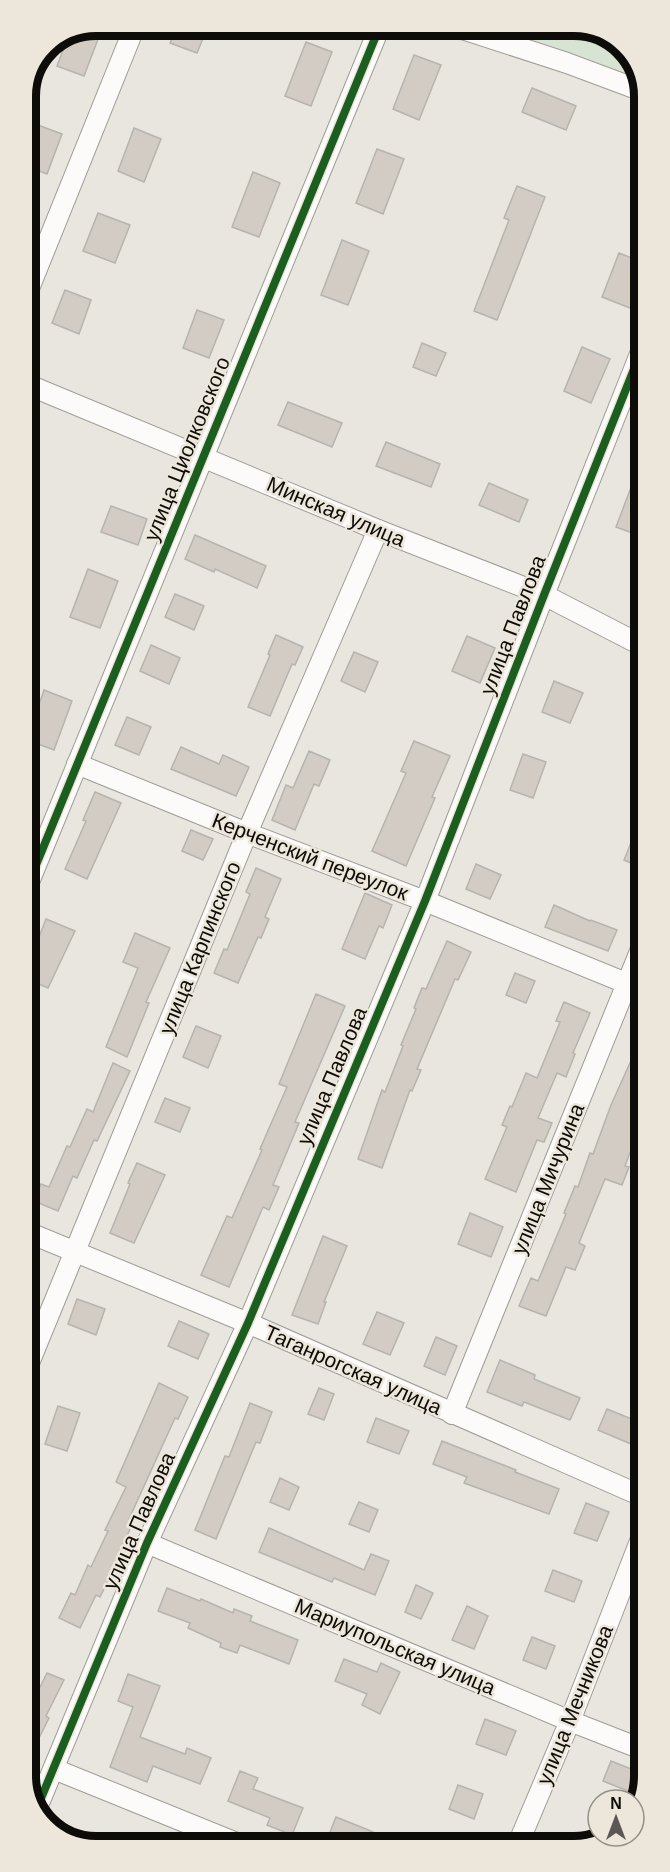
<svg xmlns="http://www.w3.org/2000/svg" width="670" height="1872" viewBox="0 0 670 1872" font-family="Arial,sans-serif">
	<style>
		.green { fill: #d7e4d3 }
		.building { fill: #d2ccc4; stroke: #b6b4af; stroke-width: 1.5 }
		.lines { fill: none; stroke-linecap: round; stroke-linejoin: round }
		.minor-casing { stroke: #9f9c97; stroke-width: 22 }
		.minor { stroke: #fcfbfa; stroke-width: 20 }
		.cycleway-casing { stroke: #ede6db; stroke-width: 11 }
		.cycleway { stroke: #1b5e20; stroke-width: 8 }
		.labels { text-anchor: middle; stroke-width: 5; stroke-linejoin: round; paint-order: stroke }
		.street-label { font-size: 21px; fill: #0e0c08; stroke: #ede6db }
		.rim { fill: none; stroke: #0e0c08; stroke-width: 8 }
	</style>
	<rect width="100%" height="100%" fill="#e9e5df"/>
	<path class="green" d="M478,26H579L617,40L642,77V83Z"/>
	<g class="building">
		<path d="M96,26H103L84,76L57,66L68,37Z"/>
		<path d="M177,26H208L197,53L170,43Z"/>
		<path d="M306,42L332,52L311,106L285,96Z"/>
		<path d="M414,55L441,65L419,120L393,109Z"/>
		<path d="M532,88L576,106L566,130L522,112Z"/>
		<path d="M35,124L62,134L47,174L26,166V148Z"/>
		<path d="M134,128L161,139L144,182L118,171Z"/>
		<path d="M377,149L404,159L383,214L356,203Z"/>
		<path d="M253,172L280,183L259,237L232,227Z"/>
		<path d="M517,186L545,197L497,320L474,311L509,220L504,218Z"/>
		<path d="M98,213L130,225L115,263L83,251Z"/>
		<path d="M342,240L369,251L348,305L321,295Z"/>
		<path d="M619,253L642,262V277L630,308L602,297Z"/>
		<path d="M65,290L91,300L79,334L52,323Z"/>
		<path d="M197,310L224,320L209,358L183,348Z"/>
		<path d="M422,343L446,353L436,376L413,367Z"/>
		<path d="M582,347L610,359L591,403L564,391Z"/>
		<path d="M288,402L342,423L332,447L278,425Z"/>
		<path d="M386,442L440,464L431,487L376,466Z"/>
		<path d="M641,461H643V537L616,527Z"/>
		<path d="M489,483L528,500L519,522L479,505Z"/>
		<path d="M111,506L147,519L138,545L101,532Z"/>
		<path d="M195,535L266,566L257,588L215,569L214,572L185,559Z"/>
		<path d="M88,569L118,581L100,628L70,617Z"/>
		<path d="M175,594L204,606L194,630L165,617Z"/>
		<path d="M276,635L303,647L295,665L292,664L270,716L248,707L270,655L268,654Z"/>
		<path d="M467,636L495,648L480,683L452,671Z"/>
		<path d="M151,645L180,658L169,684L140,671Z"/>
		<path d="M354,652L378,662L365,692L341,681Z"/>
		<path d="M554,681L583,693L570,723L542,712Z"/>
		<path d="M44,690L72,701L54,750L27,740Z"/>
		<path d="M127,717L151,727L139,755L115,745Z"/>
		<path d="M414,741L450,756L432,797L435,798L406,866L372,851L406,773L401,771Z"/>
		<path d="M181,747L219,764L223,755L249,767L236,796L171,769Z"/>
		<path d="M309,751L330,760L319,786L314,784L295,830L272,820L286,785L293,788Z"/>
		<path d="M523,754L546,762L533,798L510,790Z"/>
		<path d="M95,792L121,803L87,879L65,869L86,821L83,820Z"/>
		<path d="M642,815H643V868L624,860Z"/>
		<path d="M191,830L213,839L203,860L182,851Z"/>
		<path d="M476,864L501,875L490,899L466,889Z"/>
		<path d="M256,868L281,879L265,917L269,919L261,938L258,937L238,983L214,973L224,949L227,950L250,894L246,892Z"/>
		<path d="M365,893L392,905L383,928L379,926L365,959L342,949Z"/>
		<path d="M554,905L590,921L591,920L617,930L608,951L545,927Z"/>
		<path d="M46,919L75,931L48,988L27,979V968Z"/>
		<path d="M135,933L170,948L146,1002L149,1003L127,1057L106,1047L138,968L123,962Z"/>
		<path d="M447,941L471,952L458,980L455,979L417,1069L421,1070L412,1091L410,1090L382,1168L358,1159L382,1090L385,1092L403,1046L401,1045L416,1009L414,1008L422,988L426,989Z"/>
		<path d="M515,973L535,981L526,1003L506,995Z"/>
		<path d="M316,994L345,1006L295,1122L299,1123L273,1185L279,1187L269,1210L263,1207L229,1287L201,1275L227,1216L232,1218L262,1150L260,1149L287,1087L279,1084Z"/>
		<path d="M564,1002L590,1013L573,1053L575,1054L566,1077L557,1073L538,1118L552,1123L544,1142L537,1140L516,1192L485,1179L507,1127L502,1125L510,1106L512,1107L526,1073L537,1078L560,1022L556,1021Z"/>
		<path d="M196,1026L221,1036L208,1068L183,1057Z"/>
		<path d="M643,1034L644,1096L632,1122L640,1126L625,1166L629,1167L622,1185L605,1179L579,1243L585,1246L575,1270L566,1267L546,1316L519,1306L531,1278L538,1281L566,1214L564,1213L575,1186L578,1187L590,1153L593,1154L611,1105Z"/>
		<path d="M113,1063L130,1071L97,1141L94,1140L77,1178L73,1176L58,1211L34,1201L41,1184L49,1187L67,1146L70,1147L87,1109L93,1112Z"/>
		<path d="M165,1098L190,1108L180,1132L155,1122Z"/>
		<path d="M137,1163L165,1175L134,1243L110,1233L130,1184L128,1183Z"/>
		<path d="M470,1213L503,1227L491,1257L458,1244Z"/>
		<path d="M323,1236L347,1246L324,1302H326L318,1324L292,1315Z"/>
		<path d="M77,1299L105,1309L96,1335L68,1324Z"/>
		<path d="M377,1312L404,1323L390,1355L363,1344Z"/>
		<path d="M179,1321L209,1334L198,1359L168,1346Z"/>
		<path d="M436,1337L457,1346L445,1375L424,1366Z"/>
		<path d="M500,1360L535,1375L534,1379L580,1398L570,1420L524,1402L522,1406L487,1392Z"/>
		<path d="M159,1383L188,1397L178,1419L175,1418L129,1519L134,1521L121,1548L124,1549L100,1597L96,1595L80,1628L59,1618L71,1593L75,1595L88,1565L91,1567L108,1531L105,1530L126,1487L116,1482Z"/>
		<path d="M319,1388L334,1394L324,1420L308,1414Z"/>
		<path d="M250,1403L272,1412L260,1443L256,1442L216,1539L195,1530L225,1456L229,1457Z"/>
		<path d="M58,1406L80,1413L67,1451L45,1444Z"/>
		<path d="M607,1409L644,1424V1433L638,1447L598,1430Z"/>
		<path d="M376,1418L409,1431L399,1454L367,1442Z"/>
		<path d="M442,1441L516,1470L515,1472L559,1489L549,1514L464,1483L467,1477L433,1464Z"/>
		<path d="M280,1478L299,1487L289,1510L270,1502Z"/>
		<path d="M359,1502L378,1510L369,1532L349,1524Z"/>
		<path d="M586,1503L609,1512L597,1541L574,1533Z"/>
		<path d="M269,1528L364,1570L371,1554L389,1561L375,1595L334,1578L332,1582L259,1552Z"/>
		<path d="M553,1570L582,1581L574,1602L545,1591Z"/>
		<path d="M416,1585L433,1593L421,1619L405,1612Z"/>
		<path d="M167,1588L200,1601L201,1599L233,1613L234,1609L252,1616L250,1621L298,1640L289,1664L240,1645L237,1653L220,1647L221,1643L188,1628L190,1623L158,1611Z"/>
		<path d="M467,1606L488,1616L474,1649L452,1640Z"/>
		<path d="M532,1637L555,1646L546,1669L523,1660Z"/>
		<path d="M344,1659L377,1672L381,1663L400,1672L380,1714L362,1705L367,1694L335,1681Z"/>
		<path d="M47,1673L64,1680L46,1716L49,1718L28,1760V1712Z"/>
		<path d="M128,1674L160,1686L140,1737L185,1754L187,1748L211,1758L200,1784L153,1766L147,1782L110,1767L133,1707L118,1701Z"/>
		<path d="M485,1719L516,1731L506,1755L476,1744Z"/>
		<path d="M611,1761L644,1774L638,1795L603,1781Z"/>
		<path d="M240,1771L258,1778L253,1789L303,1808L292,1835L267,1825L270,1818L228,1801Z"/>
		<path d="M458,1785L483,1794L474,1819L449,1809Z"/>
		<path d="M336,1817L366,1829L402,1845H325Z"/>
	</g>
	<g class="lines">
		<g class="minor-casing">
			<g id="minor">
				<path d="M453,26L567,63L642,91"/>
				<path d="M26,296L135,26"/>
				<path d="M26,384L378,530L544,595L643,646"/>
				<path d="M77,764L247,833L425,901L643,990"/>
				<path d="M27,887L380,26"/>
				<path d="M27,1232L248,1323L644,1497"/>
				<path d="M27,1368L247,833L378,530"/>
				<path d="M452,1414L643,944"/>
				<path d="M147,1543L570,1721L644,1750"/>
				<path d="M54,1769L244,1846"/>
				<path d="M37,1808L147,1543L248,1323L425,901L544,595L642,349"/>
				<path d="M518,1844L570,1721L644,1531"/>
			</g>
		</g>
		<use href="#minor" class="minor"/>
		<g class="cycleway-casing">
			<g id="cycleway">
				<path d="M27,887L380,26"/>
				<path d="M37,1808L147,1543L248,1323L425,901L544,595L642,349"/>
			</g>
		</g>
		<use href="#cycleway" class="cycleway"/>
	</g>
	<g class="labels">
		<g class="street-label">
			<text transform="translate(187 449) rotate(-68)" y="7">улица Циолковского</text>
			<text transform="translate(336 512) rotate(23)" y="7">Минская улица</text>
			<text transform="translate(513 625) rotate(-69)" y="7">улица Павлова</text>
			<text transform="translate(310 857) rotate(21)" y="7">Керченский переулок</text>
			<text transform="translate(200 948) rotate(-68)" y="7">улица Карпинского</text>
			<text transform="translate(332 1076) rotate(-67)" y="7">улица Павлова</text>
			<text transform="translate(548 1179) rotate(-68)" y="7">улица Мичурина</text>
			<text transform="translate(353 1370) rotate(24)" y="7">Таганрогская улица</text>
			<text transform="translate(139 1521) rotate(-66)" y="7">улица Павлова</text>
			<text transform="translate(395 1647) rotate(23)" y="7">Мариупольская улица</text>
			<text transform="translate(575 1705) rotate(-68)" y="7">улица Мечникова</text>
		</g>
	</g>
	<path d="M0 0H670V1872H0ZM96 36H574A60 60 0 0 1 634 96V1776A60 60 0 0 1 574 1836H96A60 60 0 0 1 36 1776V96A60 60 0 0 1 96 36Z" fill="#ede6db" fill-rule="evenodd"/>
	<path class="rim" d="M96 36H574A60 60 0 0 1 634 96V1776A60 60 0 0 1 574 1836H96A60 60 0 0 1 36 1776V96A60 60 0 0 1 96 36Z"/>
	<g transform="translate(616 1818)"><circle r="28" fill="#ede6db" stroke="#948f87" stroke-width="1.5"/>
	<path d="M0-4.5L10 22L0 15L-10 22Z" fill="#5b5853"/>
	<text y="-9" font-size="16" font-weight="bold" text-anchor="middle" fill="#0e0c08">N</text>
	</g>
</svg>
